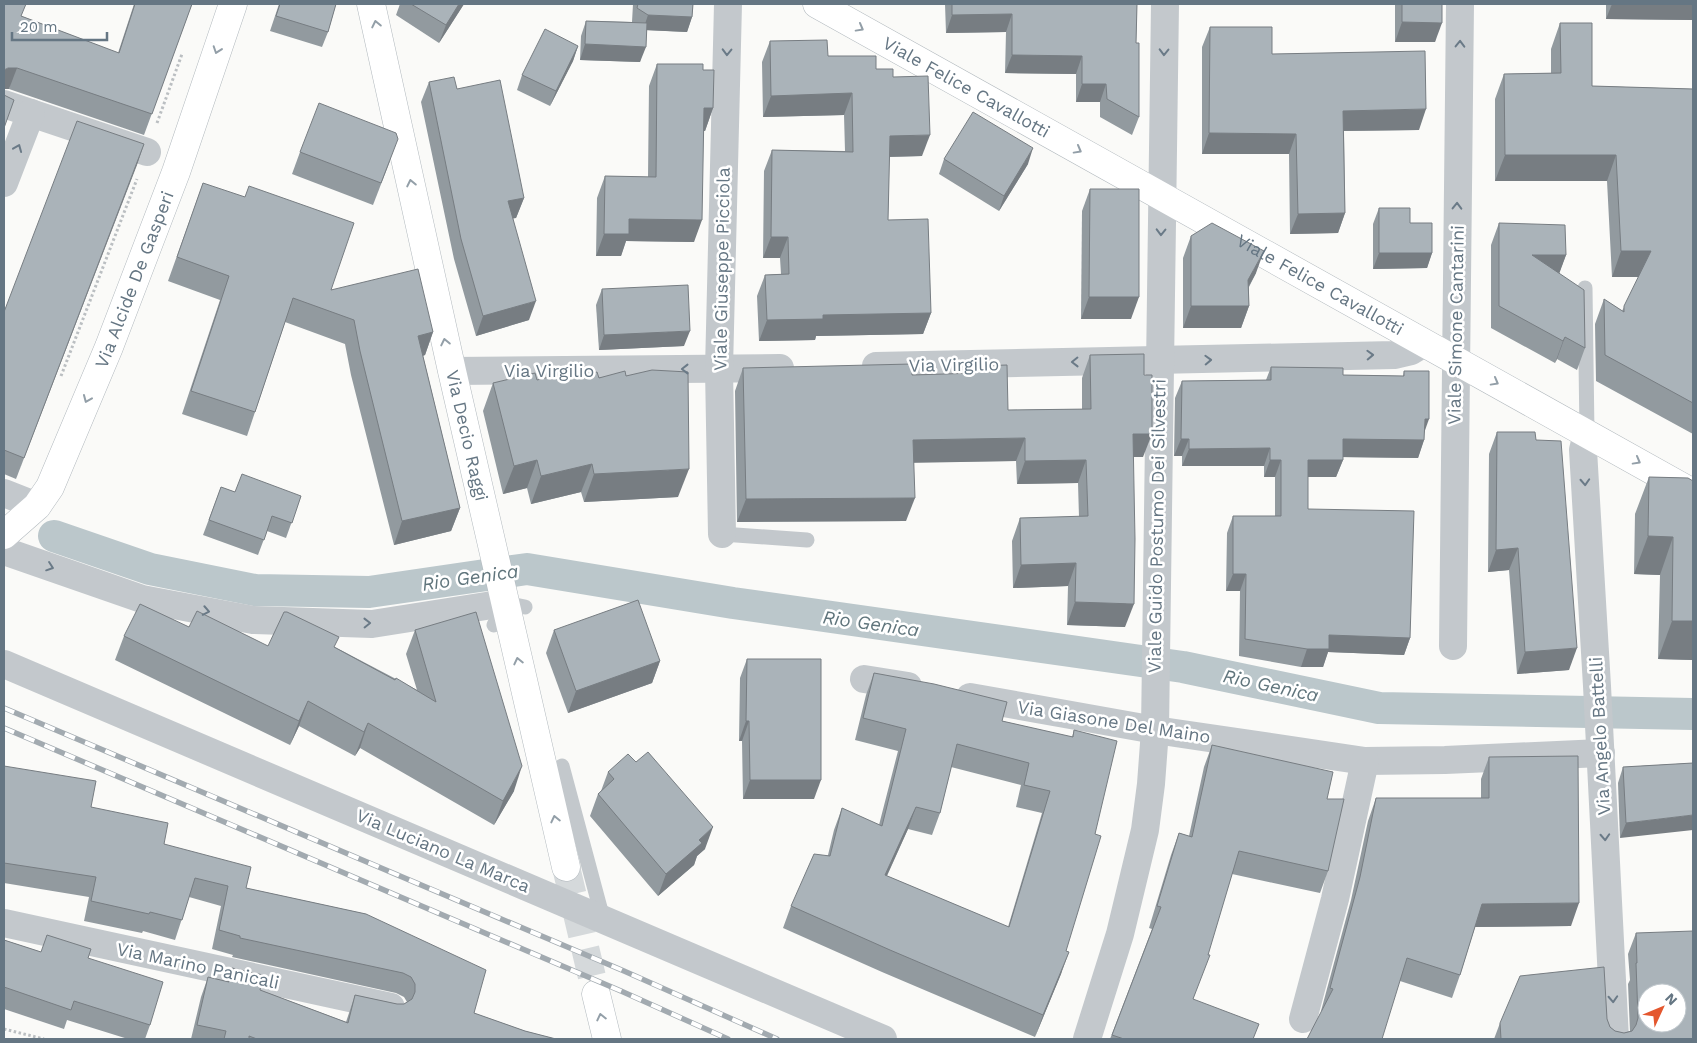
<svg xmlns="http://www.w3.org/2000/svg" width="1697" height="1043" viewBox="0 0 1697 1043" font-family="'Work Sans',sans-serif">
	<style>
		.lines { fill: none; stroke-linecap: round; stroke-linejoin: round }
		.canal { stroke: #bbc7cb; stroke-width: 32 }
		.secondary-tunnel { stroke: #d5d9db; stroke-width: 28; stroke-dasharray: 28 14; stroke-linecap: butt }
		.secondary-casing { stroke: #b3babf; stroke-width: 29 }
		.path { stroke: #bbbfc2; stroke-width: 3; stroke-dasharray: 2.5 2.5; stroke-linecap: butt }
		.lane { stroke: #c3c8cc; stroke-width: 15 }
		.street { stroke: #c3c8cc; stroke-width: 28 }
		.secondary { stroke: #fff; stroke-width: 28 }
		.rail-casing { stroke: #a2aab0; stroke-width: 5.5 }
		.rail { stroke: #fff; stroke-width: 4; stroke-dasharray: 11; stroke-linecap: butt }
		.wall { fill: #929a9f; fill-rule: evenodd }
		.shaded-wall { fill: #777d82 }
		.building { fill: #aab3b9; stroke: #777d82; fill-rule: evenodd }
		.oneway { stroke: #939fa8 }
		.oneway2 { stroke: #6a7a87 }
		.labels { text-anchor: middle; stroke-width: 5; stroke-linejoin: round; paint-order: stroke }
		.street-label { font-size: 18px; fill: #657683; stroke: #fff }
		.water-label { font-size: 19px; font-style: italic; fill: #60757c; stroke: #fff }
	</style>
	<rect width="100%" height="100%" fill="#fafaf8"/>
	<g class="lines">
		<path class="canal" d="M54,536L150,569L255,590L369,592L527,569L733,603L1183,667L1379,708L1693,714"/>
		<path class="secondary-tunnel" d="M566,867L596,994"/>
		<g class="secondary-casing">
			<g id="secondary">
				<path id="s1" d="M371,4L452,371L566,867"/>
				<path id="s2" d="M817,4L1693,493"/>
				<path id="s3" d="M4,535L37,506L50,487L109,347L176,172L233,4"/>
				<path d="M596,994L607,1039"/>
			</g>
		</g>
		<g class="path">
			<path d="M157,123L182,54"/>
			<path d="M61,376L137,179"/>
			<path d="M4,1029L44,1039"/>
		</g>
		<g class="lane">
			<path d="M1585,288L1587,434"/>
			<path d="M722,534L807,540"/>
			<path d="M494,625L505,603L525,607"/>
			<path d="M562,766L603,919"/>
		</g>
		<g class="street">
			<path d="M4,104L147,152"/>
			<path d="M4,183L31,113"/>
			<path d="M876,366L1394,355L1411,351L1424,343"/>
			<path d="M452,371L780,368"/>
			<path d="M1587,434L1583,450L1597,686L1615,1039"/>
			<path d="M4,493L37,506"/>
			<path d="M722,534L719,369L728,4"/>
			<path d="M4,551L142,599L253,620L372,624L505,603"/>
			<path d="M1453,646L1460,4"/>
			<path d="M4,664L883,1039"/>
			<path d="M864,679L908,686"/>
			<path d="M970,697L1155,730L1365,761L1445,760L1601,753"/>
			<path d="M4,923L391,1007"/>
			<path d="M1303,1019L1335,899L1365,761"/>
			<path d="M1087,1039L1120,934L1145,830L1151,784L1155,730L1165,4"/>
		</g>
		<use href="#secondary" class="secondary"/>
		<g class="rail-casing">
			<g id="rail">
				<path d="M4,708L624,971L777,1039"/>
				<path d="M4,728L621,991L728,1039"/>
			</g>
		</g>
		<use href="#rail" class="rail"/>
	</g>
	<g class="wall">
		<path d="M134,4H192L144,135L9,89L21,16L118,53Z"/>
		<path d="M279,4H336L328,32L322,47L270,31Z"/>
		<path d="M400,4H464L439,43L396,15Z"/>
		<path d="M633,4H693L692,17L687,32L647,30L640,62L580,60L581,36L586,21L632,22Z"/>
		<path d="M945,4H1137L1136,43L1139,117L1132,135L1100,117V102H1076V74L1005,73L1006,32L946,33Z"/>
		<path d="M1395,4H1442L1435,42H1395Z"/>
		<path d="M1606,4H1693V20L1606,19Z"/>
		<path d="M1560,23L1592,86L1693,89V434L1596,381L1595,324L1604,299L1622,311L1639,277H1612L1607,181H1495V99L1504,74L1551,73V49Z"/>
		<path d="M1210,27L1272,54L1419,130L1344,131L1345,213L1338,233L1290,234L1289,154H1202V47Z"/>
		<path d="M770,41L876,69L893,77L922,156L889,157L888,220L931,313L923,334L816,336L815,340L759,341L757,296L765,275L781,274L780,258H763L764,171L772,150L845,151L844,115L763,117L762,62Z"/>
		<path d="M578,46L573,61L550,106L517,90L522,75Z"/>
		<path d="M657,64L703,70L713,108L705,131L704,130L694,242L626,241L621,256H596L597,198L605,176L648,177L649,86Z"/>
		<path d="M429,82L457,89L524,198L516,218H513L529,320L476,336L454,259L421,102Z"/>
		<path d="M144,144L16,479L4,474V312Z"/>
		<path d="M300,152L390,161L373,205L292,174Z"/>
		<path d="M944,159L1028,164L999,211L939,174Z"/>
		<path d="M203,183L331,290L433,332L425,355L423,356L460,508L451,531L394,545L351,375L345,344L285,322L247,436L182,414L220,300L168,281Z"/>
		<path d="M1090,189L1131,319H1081L1082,211Z"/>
		<path d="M1379,208L1410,223L1432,253L1427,268L1373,269V224Z"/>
		<path d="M1499,223L1566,255L1559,273L1585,348L1577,370L1557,359L1555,363L1491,328V245Z"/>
		<path d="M1191,236L1256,273L1249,287V306L1241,328H1183V258Z"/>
		<path d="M602,289L684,346L599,350L596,305Z"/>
		<path d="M1090,355L1143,457H1133L1125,627L1067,625L1068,586L1013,588L1012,541L1020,518L1079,517L1078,483L1017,484L1016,461L914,462L906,521L737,522L735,391L743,368L912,375L973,374L976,366L1008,410L1082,409V378Z"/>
		<path d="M1271,367L1343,375L1403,376L1404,371L1424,432V440L1418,458L1343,457V460L1336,477H1308V509L1410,638L1404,655L1328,652L1323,667H1301L1239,656L1240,591H1226L1227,533L1233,516H1275V477H1264V466H1182V456H1174L1175,398L1182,381L1266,380Z"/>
		<path d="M626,376L678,497L584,502L581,492L531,504L527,488L503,494L483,411L493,383L537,380L566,379Z"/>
		<path d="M1497,432L1569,670L1517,674L1509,570L1488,572L1489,454Z"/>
		<path d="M1649,477L1688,478L1693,660L1658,659L1660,575L1634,574L1635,514Z"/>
		<path d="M221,487L235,492L301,496L286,538L267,531L258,555L203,535Z"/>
		<path d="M189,627L268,646L335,647L417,690L406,654L415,630L514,791L494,825L360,748L355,756L299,726L290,745L115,660L124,636Z"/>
		<path d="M554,630L660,661L652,683L568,713L546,653Z"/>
		<path d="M747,659L814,799H743L742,741H739L740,678Z"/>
		<path d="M874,673L1002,721L1072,737L1074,730L1066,951L1061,974L1035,1037L882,972L783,928L791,906L828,855L834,830L842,808L879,825L898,751L855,740L866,695ZM951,767L1021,785L1016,807L1042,813L1008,927L887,876L908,829L932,835L940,813Z"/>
		<path d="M1212,745L1327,799L1328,871L1320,893L1232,874L1193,999L1253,1039H1110L1152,929L1149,928L1171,855L1179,833L1189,836L1204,767Z"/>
		<path d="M1489,757L1571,926L1475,927L1460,975L1452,998L1400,981L1321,1011L1351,900L1368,821L1376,798H1481V779Z"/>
		<path d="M1693,763L1620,838L1618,783L1623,767Z"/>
		<path d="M4,766L91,807L164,844L246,888L366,914L474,1013L525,1031L556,1039H191L201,997L208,977L227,982L232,968L260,990L346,1022L355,995L397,1004H404L407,1002L404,997L396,993L232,957L233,955L212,949L221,906L189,897L175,940L143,931L142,933L84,921L89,897L4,883Z"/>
		<path d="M608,772L705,849L697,856L694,865L658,896L590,816L598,794L601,791Z"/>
		<path d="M1636,933L1693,1039H1494L1500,1023L1607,1019L1610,1027L1615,1031L1624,1033L1630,1031L1628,984L1630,980L1628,954Z"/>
		<path d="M4,940L41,952L88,958L150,1025L145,1039H128L67,1020L64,1029L4,1009Z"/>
	</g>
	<g class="shaded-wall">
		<path d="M459,4H464L439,43L446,25Z"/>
		<path d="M1612,4L1693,5V20L1606,19Z"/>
		<path d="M1012,14L1006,32L946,33L952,15Z"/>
		<path d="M648,15L692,17L687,32L643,30Z"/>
		<path d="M1402,22L1442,23L1435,42H1395Z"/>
		<path d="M585,44L646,47L640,62L580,60Z"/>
		<path d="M578,46L573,61L550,106L556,91Z"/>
		<path d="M1012,55L1082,56L1076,74L1005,73Z"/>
		<path d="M8,68H17L9,89H4V70Z"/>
		<path d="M1082,84H1106L1100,102H1076Z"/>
		<path d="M852,93L844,115L763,117L771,96Z"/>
		<path d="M704,108H713L705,131L696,130Z"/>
		<path d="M1426,109L1419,130L1336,131L1343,111Z"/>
		<path d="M1209,133L1296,134L1289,154H1202Z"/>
		<path d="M930,135L922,156L882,157L890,136Z"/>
		<path d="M144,144L137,165L16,479L24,458Z"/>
		<path d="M1033,148L1028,164L999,211L1004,196Z"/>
		<path d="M1505,155H1616L1607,181H1495Z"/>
		<path d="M524,198L516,218L501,221L508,201Z"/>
		<path d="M1345,213L1338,233L1290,234L1298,214Z"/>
		<path d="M629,219L702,220L694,242L626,241L621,256H596L604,234Z"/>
		<path d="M771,237H788L780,258H763Z"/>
		<path d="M1264,251L1256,273L1240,302L1248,280Z"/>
		<path d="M1621,251H1651L1642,277H1612Z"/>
		<path d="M1379,253H1432L1427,268L1373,269Z"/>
		<path d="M1532,255H1566L1558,277Z"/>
		<path d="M1089,297H1139L1131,319H1081Z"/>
		<path d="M536,301L529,320L476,336L483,316Z"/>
		<path d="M1191,306H1249L1241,328H1183Z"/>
		<path d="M931,313L923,334L816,336L815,340L759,341L767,320L823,315Z"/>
		<path d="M690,331L684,346L599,350L604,335Z"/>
		<path d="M433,332L425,355L409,359L418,336Z"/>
		<path d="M1565,337L1557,359L1555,363L1563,341Z"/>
		<path d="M1425,419H1429L1423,436Z"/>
		<path d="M1133,434H1152L1143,457H1125Z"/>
		<path d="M1025,438L1016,461L905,463L913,440Z"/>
		<path d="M1181,439H1189L1182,456H1174Z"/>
		<path d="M1343,439L1424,440L1418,458L1337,457Z"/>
		<path d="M1270,448L1264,466H1182L1189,449Z"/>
		<path d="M537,460L527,488L503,494L514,466Z"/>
		<path d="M1086,460L1078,483L1017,484L1025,461Z"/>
		<path d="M1270,460H1281L1275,477H1264Z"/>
		<path d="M1308,460H1343L1336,477H1302Z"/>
		<path d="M592,464L581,492L531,504L541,476Z"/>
		<path d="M689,469L678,497L584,502L594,474Z"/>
		<path d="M915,498L906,521L737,522L746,499Z"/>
		<path d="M460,508L451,531L394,545L402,521Z"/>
		<path d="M1648,536L1673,537L1660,575L1634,574Z"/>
		<path d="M1518,548L1509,570L1488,572L1496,550Z"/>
		<path d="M1076,563L1068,586L1013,588L1021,565Z"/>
		<path d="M1233,574H1246L1240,591H1226Z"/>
		<path d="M1075,602L1134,604L1125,627L1067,625Z"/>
		<path d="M1672,621H1693V660L1658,659Z"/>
		<path d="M1329,635L1410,638L1404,655L1328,652L1323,667H1301L1307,649Z"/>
		<path d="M1577,648L1569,670L1517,674L1525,652Z"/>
		<path d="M660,661L652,683L568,713L576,691Z"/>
		<path d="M308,701L299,726L290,745L299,721Z"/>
		<path d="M746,721H749L742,741H739Z"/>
		<path d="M368,723L360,748L355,756L364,732Z"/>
		<path d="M522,766L514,791L494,825L503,801Z"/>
		<path d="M750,780H821L814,799H743Z"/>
		<path d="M916,807L908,829L877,897L885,875Z"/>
		<path d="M1693,815V830L1620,838L1626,823Z"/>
		<path d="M713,827L705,849L697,856L694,865L658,896L666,874L699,840Z"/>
		<path d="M1579,903L1571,926L1474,927L1482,904Z"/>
		<path d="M1069,952L1061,974L1035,1037L1043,1015Z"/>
	</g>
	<g class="building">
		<path d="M4,4H26L21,16L119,53L135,4H192L152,114L17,68H8L4,70Z"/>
		<path d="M280,4H336L328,32L276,16Z"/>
		<path d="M411,4H459L446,25Z"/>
		<path d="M638,4H693L692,17L648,15L637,8Z"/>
		<path d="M952,4H1137L1136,43H1139V117L1107,99L1106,84H1082V56L1012,55V14L952,15Z"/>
		<path d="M1402,4H1442V23L1402,22Z"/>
		<path d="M1612,4H1693V5Z"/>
		<path d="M586,21L647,23L646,47L585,44Z"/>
		<path d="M1560,23H1592V86L1693,89V403L1605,355L1604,299L1624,312V306L1651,251H1621L1616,155H1505L1504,74L1561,73Z"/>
		<path d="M1210,27H1272V54L1425,51L1426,109L1343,111L1345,213L1298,214L1296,134L1209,133Z"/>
		<path d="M545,29L578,46L556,91L522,75Z"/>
		<path d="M827,40L828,56H876V69H893V77L928,76L930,135L890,136L888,220L928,219L931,313L823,315V319L767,320L765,275L789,274L788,237H771L772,150L853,152L852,93L771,96L770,41Z"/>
		<path d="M657,64H703V70H714L713,108H704L702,220L629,219V234H604L605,176L656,177Z"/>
		<path d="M454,77L457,89L500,80L524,198L508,201L536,301L483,316L461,239L429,82Z"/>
		<path d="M4,95L14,100L4,128Z"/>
		<path d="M319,103L396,133L398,139L381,183L300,152Z"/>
		<path d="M973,112L1033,148L1004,196L944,159Z"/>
		<path d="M77,121L144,144L24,458L4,450V312Z"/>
		<path d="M203,183L245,197L249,186L354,223L331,290L418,269L433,332L418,336L460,508L402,521L360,351L354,320L293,298L255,412L191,391L229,276L177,257Z"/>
		<path d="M1090,189H1139V297H1089Z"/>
		<path d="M1379,208H1410V223H1432V253H1379Z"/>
		<path d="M1212,223L1264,251L1248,280L1249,306H1191V236Z"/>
		<path d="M1499,223L1565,225L1566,255H1532L1584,290L1585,348L1565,337L1563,341L1499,306Z"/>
		<path d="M688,285L690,331L604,335L602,289Z"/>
		<path d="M1144,354V375H1152V434H1133L1135,539L1134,604L1075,602L1076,563L1021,565L1020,518L1088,516L1086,460L1025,461V438L913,440L915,498L746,499L743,368L912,364V375L976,373V366L1007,365L1008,410L1091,409L1090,355Z"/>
		<path d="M1271,367L1343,368V375L1404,376V371H1429V419H1425L1424,440L1343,439V460H1308V509L1414,511L1410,638L1329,635V649H1307L1245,639L1246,574H1233V516H1281V460H1270V448L1189,449V439H1181L1182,381L1271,380Z"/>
		<path d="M652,370L688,372L689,469L594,474L592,464L541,476L537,460L514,466L493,383L535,373L537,380L565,373L566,379L597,372L599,378L625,371L626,376Z"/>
		<path d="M1497,432H1535L1536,440L1561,441L1577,648L1525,652L1518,548L1496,550Z"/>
		<path d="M242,474L301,496L292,523L272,516L264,540L209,520L221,487L235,492Z"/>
		<path d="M1649,477L1688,478L1693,481V621H1672L1673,537L1648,536Z"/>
		<path d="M638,600L660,661L576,691L554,630Z"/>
		<path d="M140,604L189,627L197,611L268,646L284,612H287L339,637L334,647L395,680L396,678L436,702L415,630L476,612L522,766L503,801L368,723L364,732L308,701L299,721L124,636Z"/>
		<path d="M747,659H821V780H750L749,721H746Z"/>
		<path d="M874,673L934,684L1007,702L1002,721L1073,737L1074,730L1117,741L1095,834L1101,836L1066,951L1069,952L1043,1015L890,950L791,906L814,854L830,856L842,808L882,826L906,729L863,718ZM957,744L1029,763L1024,785L1050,791L1009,927L885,875L916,807L940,813Z"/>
		<path d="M1212,745L1333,772L1327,799H1344L1328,871L1239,851L1208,955H1210L1193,999L1259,1024L1253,1039H1124L1112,1035L1161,907L1157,906L1179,833L1192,837Z"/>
		<path d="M648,752L713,827L699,840L702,843L666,874L598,794L614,779L608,772L628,754L636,762Z"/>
		<path d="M1578,756L1579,903L1482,904L1460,975L1407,958L1382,1039H1307L1333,989L1330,988L1360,877L1376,798H1489V757Z"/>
		<path d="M1693,763V815L1626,823L1623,767Z"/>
		<path d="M4,766L96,781L91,807L168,823L164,844L251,867L246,888L366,914L486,970L474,1013L525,1031L556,1039H257L249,1036V1039H224L226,1031L197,1025L208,977L229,982L232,968L263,975L260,990L348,1023L355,995L397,1004H404L412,999L415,992V984L411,977L403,973L240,938V936L219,930L228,886L195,878L182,920L150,912L149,914L91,901L96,877L4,863Z"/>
		<path d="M1693,931V1039H1501L1500,1023L1520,976L1604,967L1607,1019L1610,1027L1615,1031L1624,1033L1632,1031L1636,1025L1638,1018L1636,963H1637L1636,933ZM1647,993H1677V1023H1647Z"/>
		<path d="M47,935L91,949L88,958L163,982L150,1025L74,1001L71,1010L4,987V940L41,952Z"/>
	</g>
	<defs><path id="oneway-chevron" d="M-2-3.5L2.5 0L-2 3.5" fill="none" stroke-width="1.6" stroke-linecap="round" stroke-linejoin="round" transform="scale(1.25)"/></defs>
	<g class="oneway">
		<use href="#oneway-chevron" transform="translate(376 24) rotate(-102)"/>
		<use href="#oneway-chevron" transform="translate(860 28) rotate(29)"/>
		<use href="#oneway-chevron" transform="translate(217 50) rotate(109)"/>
		<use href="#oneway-chevron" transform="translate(1078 150) rotate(29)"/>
		<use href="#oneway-chevron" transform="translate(411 183) rotate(-102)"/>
		<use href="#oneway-chevron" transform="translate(445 342) rotate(-102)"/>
		<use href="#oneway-chevron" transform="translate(1495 382) rotate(29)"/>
		<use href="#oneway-chevron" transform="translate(87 399) rotate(113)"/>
		<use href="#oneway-chevron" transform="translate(1637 461) rotate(29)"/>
		<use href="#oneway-chevron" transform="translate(518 661) rotate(-103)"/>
		<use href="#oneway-chevron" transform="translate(555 819) rotate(-103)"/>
		<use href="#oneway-chevron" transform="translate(601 1017) rotate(-103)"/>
	</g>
	<g class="oneway2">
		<use href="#oneway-chevron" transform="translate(1460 44) rotate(-89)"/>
		<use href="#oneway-chevron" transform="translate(727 52) rotate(91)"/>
		<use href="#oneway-chevron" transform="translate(1164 52) rotate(91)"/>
		<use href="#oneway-chevron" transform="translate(18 148) rotate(-68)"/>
		<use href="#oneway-chevron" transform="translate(1457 206) rotate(-89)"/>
		<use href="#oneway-chevron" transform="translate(1161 232) rotate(91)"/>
		<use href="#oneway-chevron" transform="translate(1370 355) rotate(-2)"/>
		<use href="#oneway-chevron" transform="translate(1208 360) rotate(-2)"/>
		<use href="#oneway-chevron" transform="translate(1075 362) rotate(179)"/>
		<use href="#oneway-chevron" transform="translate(685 369) rotate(180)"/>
		<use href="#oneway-chevron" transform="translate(1585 482) rotate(87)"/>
		<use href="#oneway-chevron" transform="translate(50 567) rotate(19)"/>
		<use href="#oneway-chevron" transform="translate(206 611) rotate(11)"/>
		<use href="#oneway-chevron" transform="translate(367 623) rotate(-1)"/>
		<use href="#oneway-chevron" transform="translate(1605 837) rotate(87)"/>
		<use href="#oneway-chevron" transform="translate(1613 999) rotate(87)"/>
	</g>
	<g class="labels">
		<g class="street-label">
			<text dy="6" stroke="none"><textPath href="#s2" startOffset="171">Viale Felice Cavallotti</textPath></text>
			<text transform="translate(722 269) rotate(-89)" y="6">Viale Giuseppe Picciola</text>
			<text dy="6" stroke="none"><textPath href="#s3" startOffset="291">Via Alcide De Gasperi</textPath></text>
			<text dy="6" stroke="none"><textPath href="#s2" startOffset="576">Viale Felice Cavallotti</textPath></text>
			<text transform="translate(1456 325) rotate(-89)" y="6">Viale Simone Cantarini</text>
			<text transform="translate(954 365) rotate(-1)" y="6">Via Virgilio</text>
			<text x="549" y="377">Via Virgilio</text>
			<text dy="6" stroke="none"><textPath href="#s1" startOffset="442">Via Decio Raggi</textPath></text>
			<text transform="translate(1157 526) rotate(-89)" y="6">Viale Guido Postumo Dei Silvestri</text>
			<text transform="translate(1114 722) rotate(9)" y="6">Via Giasone Del Maino</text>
			<text transform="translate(1600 736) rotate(-93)" y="6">Via Angelo Battelli</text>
			<text transform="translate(443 851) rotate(23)" y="6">Via Luciano La Marca</text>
			<text transform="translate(198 966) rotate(12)" y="6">Via Marino Panicali</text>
		</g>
		<g class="water-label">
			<text transform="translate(470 577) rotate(-8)" y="7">Rio Genica</text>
			<text transform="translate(871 623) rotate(8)" y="7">Rio Genica</text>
			<text transform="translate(1271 685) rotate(12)" y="7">Rio Genica</text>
		</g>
	</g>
	<rect width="1697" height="1043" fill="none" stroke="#657683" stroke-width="10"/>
	<g transform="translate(1662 1008) rotate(46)"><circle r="24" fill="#ffffff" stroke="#c1c8cd"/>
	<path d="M0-4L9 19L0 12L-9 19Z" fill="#e4572e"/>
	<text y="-8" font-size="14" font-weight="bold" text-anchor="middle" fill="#657683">N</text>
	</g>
	<path d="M12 32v8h95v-8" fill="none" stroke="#657683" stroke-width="2.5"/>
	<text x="20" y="32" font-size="15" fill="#657683" stroke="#ffffff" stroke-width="4" paint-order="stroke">20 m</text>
</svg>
